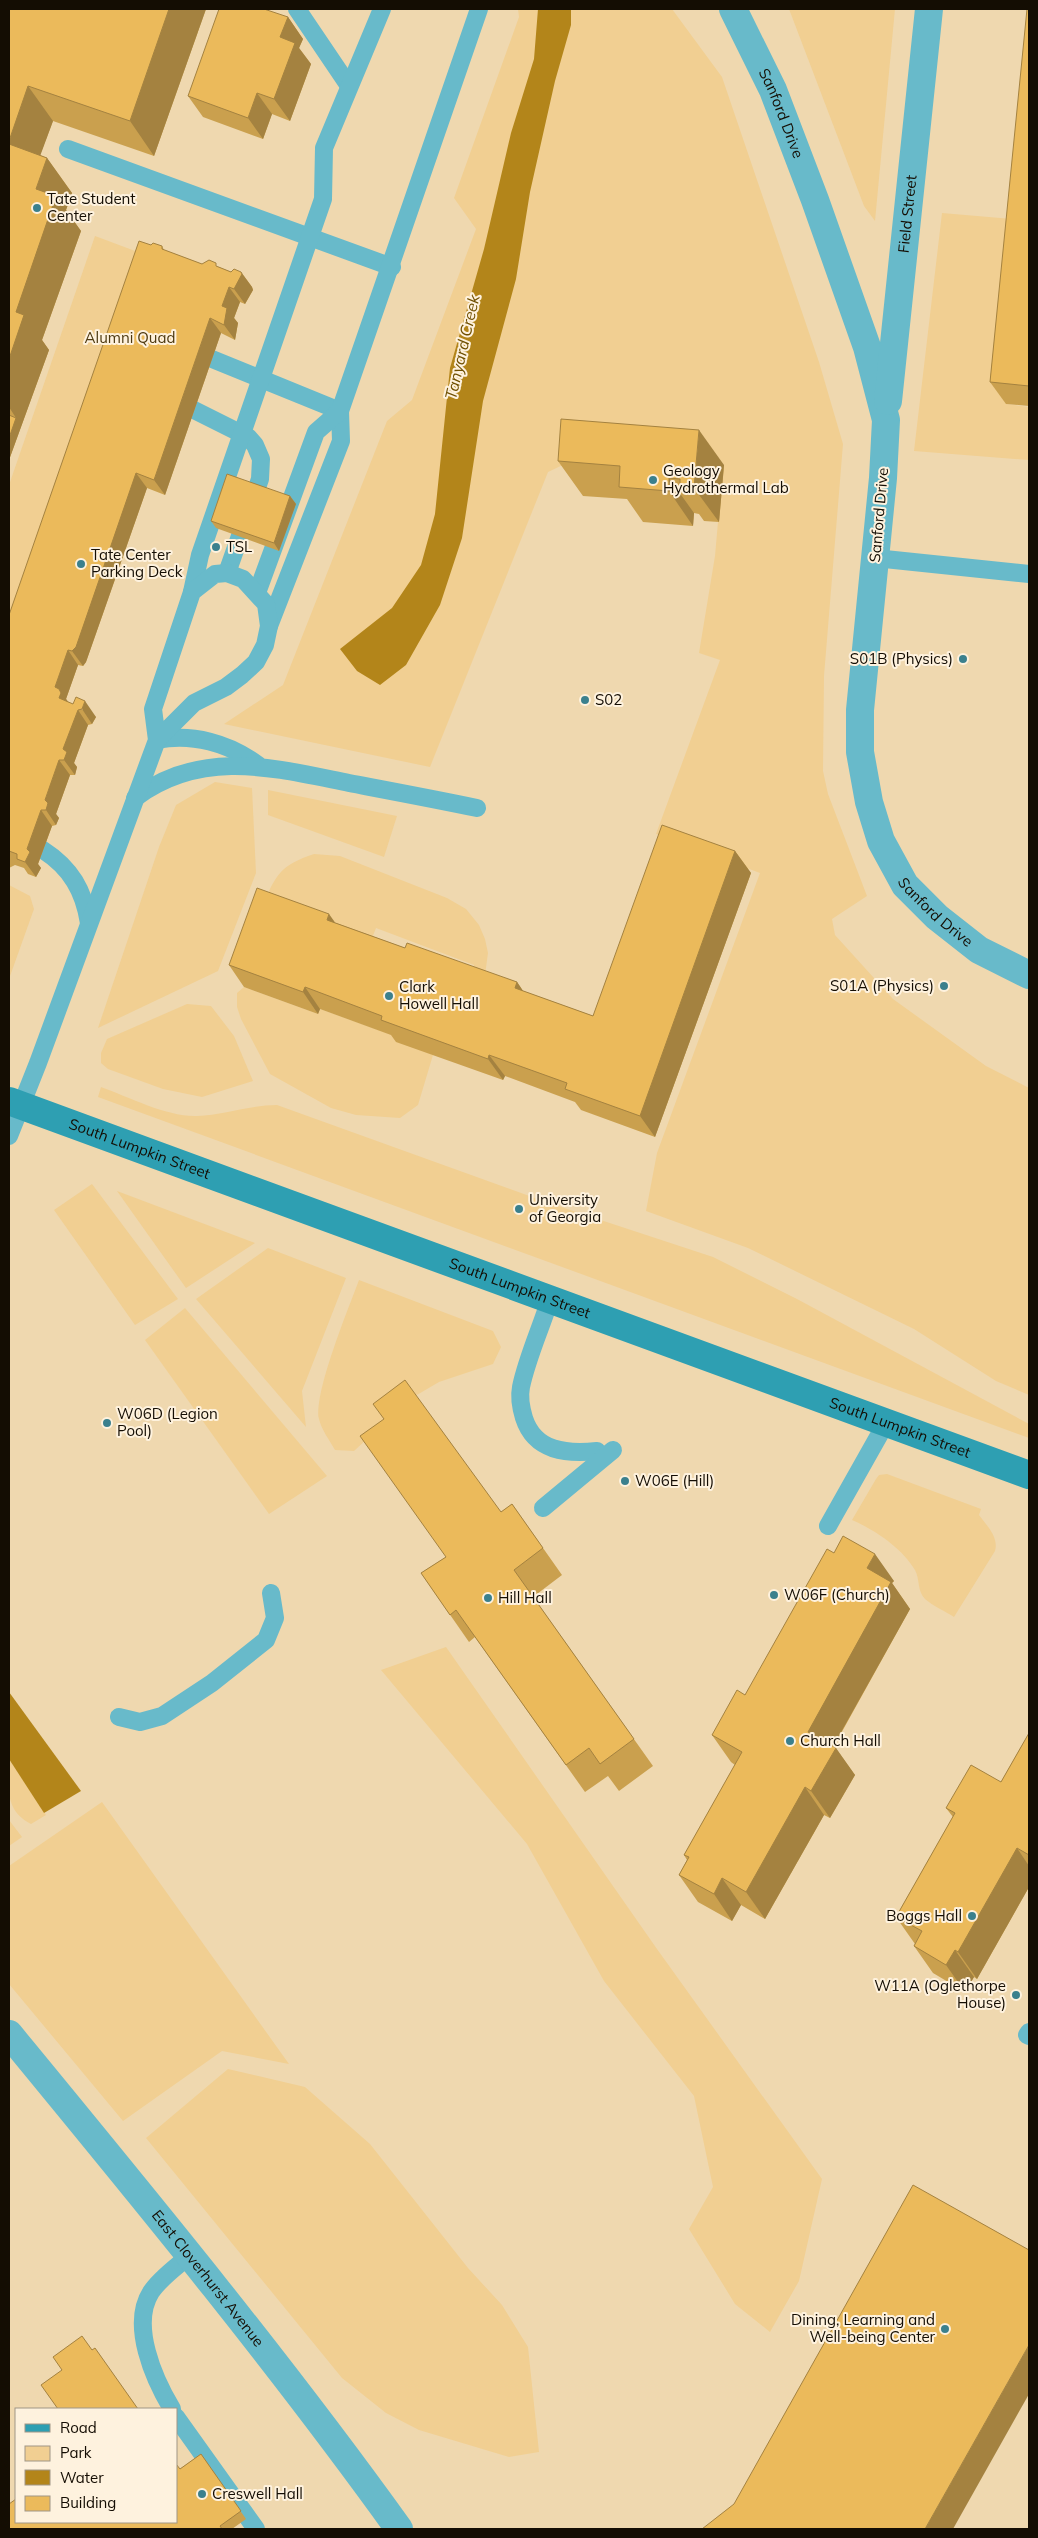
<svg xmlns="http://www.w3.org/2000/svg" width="1038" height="2538" viewBox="0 0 1038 2538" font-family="Mulish,sans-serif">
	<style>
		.built { fill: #efd8af; fill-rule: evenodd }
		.green { fill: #f1cf92 }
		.water { fill: #b3851a }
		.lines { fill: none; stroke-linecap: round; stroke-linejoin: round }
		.service { stroke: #68baca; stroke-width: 18 }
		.minor { stroke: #68baca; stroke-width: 28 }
		.secondary { stroke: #2e9fb2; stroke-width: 28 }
		.wall { fill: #caa04e }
		.shaded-wall { fill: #a48240 }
		.building { fill: #ebba5b; stroke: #a48240 }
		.poi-dot { fill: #3b808d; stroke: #fef2de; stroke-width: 2 }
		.labels { text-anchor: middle; stroke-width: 4; stroke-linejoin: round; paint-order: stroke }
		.street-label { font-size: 15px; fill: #140d03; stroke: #fef2de }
		.poi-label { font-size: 15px; fill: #140d03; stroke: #fef2de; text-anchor: start }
		.park-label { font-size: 15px; fill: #4d3910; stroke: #fef2de }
		.water-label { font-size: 16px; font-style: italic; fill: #6f4f00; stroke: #fef2de }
	</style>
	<rect width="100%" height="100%" fill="#f7e4c2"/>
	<path class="built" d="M9,9H1029V2529H9ZM16,2409H176V2522H16Z"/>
	<g class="green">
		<path d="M518,9H672L722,77L819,362L843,444L824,676L823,771L828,794L867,896L832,919L835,935L893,999L986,1066L1029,1088V1395L996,1381L914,1329L748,1248L646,1211L657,1153L760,873L656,834L720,660L699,653L715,556L723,465L586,454L548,472L430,767L224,724L283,685L387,421L412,400L476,229L454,198L519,17Z"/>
		<path d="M789,9H895L875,221L864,206Z"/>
		<path d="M942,213L1023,220L1006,404L1029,407V460L914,451Z"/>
		<path d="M95,236L221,283L9,625V485Z"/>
		<path d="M215,782L252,788L256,873L218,971L98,1028L159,847L176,805Z"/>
		<path d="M268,790L397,816L384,857L268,815Z"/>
		<path d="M314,854L340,856L447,898L466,909L479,925L485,939L488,953L485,975L468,981L474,965L376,928L367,951L263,905C276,874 281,865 314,854Z"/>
		<path d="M9,885L30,896L34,909L9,979Z"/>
		<path d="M244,987L318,1014L320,1009L398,1037L433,1055L418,1105L400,1118L356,1115L331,1108L270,1074L241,1019L237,1007V993Z"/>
		<path d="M187,1004L211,1006L234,1036L253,1081L202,1097L163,1089L108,1069L101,1063V1053L107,1039Z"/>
		<path d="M101,1087C129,1097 167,1117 197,1116C224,1115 250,1105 277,1105L546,1202L713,1257L797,1299L1029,1424V1438L98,1097Z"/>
		<path d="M92,1184L178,1299L135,1325L54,1210Z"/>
		<path d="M117,1191L255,1243L186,1288Z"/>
		<path d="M268,1248L346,1278L302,1391L306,1427L196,1299Z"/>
		<path d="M359,1280L493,1331L501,1347L493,1364L439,1382L410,1399L354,1451L335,1450C330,1441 321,1429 319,1419C314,1392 348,1310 359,1280Z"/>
		<path d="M185,1308L327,1476L269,1514L145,1340Z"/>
		<path d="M887,1474L981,1509L979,1515C987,1526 999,1537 995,1551L954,1617C945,1611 933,1606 925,1599C917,1591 920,1579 915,1570C902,1548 875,1530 852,1520L876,1479L879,1475Z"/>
		<path d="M446,1647L657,1949L822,2179L799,2281L770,2332L735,2304L689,2229L713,2187L694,2096L604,1981L527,1844L381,1670Z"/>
		<path d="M9,1759L46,1815L31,1824C3,1810 9,1785 9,1759Z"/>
		<path d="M102,1802L289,2064L222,2051L123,2121L9,1984V1866Z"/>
		<path d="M9,1820L22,1837L9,1846Z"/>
		<path d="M228,2069L305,2087L370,2144L468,2268L502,2305L528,2347L539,2452L509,2457L419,2430L386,2413L342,2378L146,2138Z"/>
	</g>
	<g class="water">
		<path d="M538,9H571V25L555,81L530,192L516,279L483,401L462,538L440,605L406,665L380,685L357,671L340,649L392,608L421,565L435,514L450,368L484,249L511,133L534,59Z"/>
		<path d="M9,1692L81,1791L44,1813L9,1759Z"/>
	</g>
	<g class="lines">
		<g class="service">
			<path d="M297,9L349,86"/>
			<path d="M68,149L392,267"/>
			<path d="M212,359L340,411L341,441L269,626"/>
			<path d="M194,410L248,437L255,445L261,459L260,479L227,573"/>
			<path d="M875,558L1029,574"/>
			<path d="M192,592L200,555L323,199L324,148L382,9"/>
			<path d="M257,593L316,432L340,411L479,9"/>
			<path d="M157,740C192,733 229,743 258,765"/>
			<path d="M135,798C202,748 274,768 349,783C391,791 434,799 477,808"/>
			<path d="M43,850C71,868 84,891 89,923"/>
			<path d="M9,1136L38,1063L157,740L194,703L226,687L242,675L256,662L265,645L269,626L266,604L243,579L227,573L215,574L192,592L153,709L157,740"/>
			<path d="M550,1299C541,1328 527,1358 521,1387C519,1397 521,1408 524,1418C535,1452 567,1454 597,1451"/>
			<path d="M543,1508L613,1450"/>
			<path d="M828,1526L886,1423"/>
			<path d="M119,1717L140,1722L162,1716L212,1683L266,1640L275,1618L271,1593"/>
			<path d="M1029,2032L1027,2035L1029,2036"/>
			<path d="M172,2409C154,2379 130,2325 151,2292C161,2277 178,2266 191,2254"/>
			<path d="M176,2417L256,2529"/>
		</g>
		<g class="minor">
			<path id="s1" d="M733,9L773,90L815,200L867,347L886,420L883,478L860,710V752L869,802L881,841L905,885L937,917L979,950L1029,975"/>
			<path id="s2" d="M888,401L929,9"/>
			<path id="s3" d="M9,2034C143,2197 276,2358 399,2529"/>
		</g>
		<path class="secondary" id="s4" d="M9,1101L1029,1475"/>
	</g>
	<g class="wall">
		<path d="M9,9H206L154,156L53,121L40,155L47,158L72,193L66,210L81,231L42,340L49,350L9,460Z"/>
		<path d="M1029,9V406L1006,404L990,382Z"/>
		<path d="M288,17L303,39L299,48L311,64L290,121L272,114L263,139L203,117L188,96Z"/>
		<path d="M151,245L162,246L164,250L202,264L219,267L231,272H241L252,287L253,290L245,304L240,302L234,318L238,323L235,340L221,333L165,495L147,488L86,662L83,666L78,665L66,699L68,702L96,717L92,724L88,725L74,763L77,767L75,775H70L56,814L59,818L56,825L52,826L38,864L41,868L36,877L28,874L24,868L15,865L9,868V615Z"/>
		<path d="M558,461L724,465L719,522L704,521L699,514L694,513L693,526L643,522L627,499L583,496Z"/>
		<path d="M290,496L296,504L279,551L216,528L211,521Z"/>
		<path d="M735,851L751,873L655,1137L581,1110L575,1102L505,1076L503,1080L396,1042L391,1035L320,1009L318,1014L244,987L229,965L336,923L405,948L517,982L523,991L593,1016Z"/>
		<path d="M512,1504L562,1575L533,1597L653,1766L619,1791L608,1776L585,1792L475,1637L469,1642L421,1573L446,1557L501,1512Z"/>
		<path d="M834,1553L894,1581L892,1583L910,1609L834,1746L855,1775L830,1818L824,1815L765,1919L741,1905L732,1921L698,1902L679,1875L687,1860L684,1855L735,1765L731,1762L712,1735L745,1695Z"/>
		<path d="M1029,1733V1887L977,1979L974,1977L965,1992L933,1973L914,1946L915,1944L896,1917L953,1817L946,1808L1001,1782Z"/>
		<path d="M201,2454L246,2519L232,2529H9L16,2522H176L180,2469Z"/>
	</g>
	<g class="shaded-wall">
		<path d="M169,9H206L154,156L130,121Z"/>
		<path d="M288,17L303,39L299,48L311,64L290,121L274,99L280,37Z"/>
		<path d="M28,86L53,121L32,178L9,145V141Z"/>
		<path d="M257,93L272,114L263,139L248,118Z"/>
		<path d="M47,158L72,193L66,210L81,231L42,340L49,350L9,460V438L16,418L9,407V359L16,312L36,189Z"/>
		<path d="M241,272L252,287L253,290L245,304L234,289Z"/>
		<path d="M229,287L240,302L234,318L238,323L235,340L224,325L222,306Z"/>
		<path d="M210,318L221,333L165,495L154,480Z"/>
		<path d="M699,430L724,465L719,522L694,488Z"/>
		<path d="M136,473L147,488L86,662L83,666L72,651Z"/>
		<path d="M669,478L694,513L693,526L669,491Z"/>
		<path d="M290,496L296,504L279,551L274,543Z"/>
		<path d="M68,650L78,665L66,699L70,704L59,698L55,687Z"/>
		<path d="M85,701L96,717L92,724L82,709Z"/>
		<path d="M78,710L88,725L74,763L77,767L75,775L64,760L63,749Z"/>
		<path d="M59,760L70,775L56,814L59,818L56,825L46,810L45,800Z"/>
		<path d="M41,810L52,826L38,864L41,868L36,877L25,862L27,849Z"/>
		<path d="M735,851L751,873L655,1137L640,1116Z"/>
		<path d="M329,914L344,935L327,920Z"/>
		<path d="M517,982L532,1004L515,988Z"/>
		<path d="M305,987L320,1009L318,1014L303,992Z"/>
		<path d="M489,1055L505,1076L503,1080L488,1059Z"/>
		<path d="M875,1554L894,1581L892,1583L910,1609L826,1759L808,1732L867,1568Z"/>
		<path d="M836,1748L855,1775L830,1818L811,1791Z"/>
		<path d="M805,1787L824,1815L765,1919L746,1892Z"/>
		<path d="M1017,1848L1029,1866V1887L977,1979L958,1952Z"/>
		<path d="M722,1878L741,1905L732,1921L714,1894Z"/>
		<path d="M955,1950L974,1977L965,1992L946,1965Z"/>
		<path d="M1029,2345V2394L953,2529H925Z"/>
	</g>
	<g class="building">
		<path d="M9,9H169L130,121L28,86L9,141Z"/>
		<path d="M219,9H264L288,17L280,37L295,43L274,99L257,93L248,118L188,96Z"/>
		<path d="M1027,9H1029V386L990,382Z"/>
		<path d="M9,144L47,158L36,189L56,196L16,312L24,315L9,359Z"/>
		<path d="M139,241L151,245L153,243L162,246V249L202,264L209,260L216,263V266L231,272L234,269L241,272L242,274L234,289L229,287L222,306L227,308L224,325L210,318L154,480L136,473L76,647L72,651L68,650L55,687L59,689L61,693L59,698L73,704L76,697L85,701L82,709L78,710L63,749L67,752L64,760H59L45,800L48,803L46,810H41L27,849L30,852L25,862L17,859V854L9,851V615Z"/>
		<path d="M9,415L16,418L9,438Z"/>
		<path d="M561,419L699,430L694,488L680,486V479L669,478V491L619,487L620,466L558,461Z"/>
		<path d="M227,474L290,496L274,543L211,521Z"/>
		<path d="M662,825L735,851L640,1116L565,1089L567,1083L489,1055L488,1059L381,1020L382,1016L305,987L303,992L229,965L257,888L329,914L327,920L405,948L407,943L517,982L515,988L593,1016Z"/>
		<path d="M405,1380L501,1512L512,1504L543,1548L514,1570L634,1739L600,1764L589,1748L566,1765L456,1610L450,1615L421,1573L446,1557L360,1436L384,1419L373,1404Z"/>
		<path d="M843,1536L875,1554L867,1568L891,1582L808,1732L836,1748L811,1791L805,1787L746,1892L722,1878L714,1894L679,1875L689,1857L684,1855L742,1752L712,1735L737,1690L745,1695L827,1549L834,1553Z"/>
		<path d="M1029,1733V1855L1017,1848L958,1952L955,1950L946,1965L914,1946L922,1931L896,1917L955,1813L946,1808L971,1765L1001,1782Z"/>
		<path d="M913,2185L1029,2250V2345L925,2529H702L734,2504Z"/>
		<path d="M82,2336L92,2350L95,2348L138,2409H58L41,2385L62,2370L53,2357Z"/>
		<path d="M201,2454L241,2511L220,2526L222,2529H9V2504L16,2499V2522H176V2464L180,2469Z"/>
	</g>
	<g class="poi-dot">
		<circle cx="37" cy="208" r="5"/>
		<circle cx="653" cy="480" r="5"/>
		<circle cx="216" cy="547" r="5"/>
		<circle cx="81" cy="564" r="5"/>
		<circle cx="963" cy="659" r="5"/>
		<circle cx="585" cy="700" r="5"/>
		<circle cx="944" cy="986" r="5"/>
		<circle cx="389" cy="996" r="5"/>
		<circle cx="519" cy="1209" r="5"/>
		<circle cx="107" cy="1423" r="5"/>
		<circle cx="625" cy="1481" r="5"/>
		<circle cx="774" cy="1595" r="5"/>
		<circle cx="488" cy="1598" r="5"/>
		<circle cx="790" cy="1741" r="5"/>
		<circle cx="972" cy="1916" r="5"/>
		<circle cx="1016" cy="1995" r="5"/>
		<circle cx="945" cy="2329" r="5"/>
		<circle cx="202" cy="2494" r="5"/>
	</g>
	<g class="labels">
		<g class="street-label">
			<text dy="5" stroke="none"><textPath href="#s1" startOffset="115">Sanford Drive</textPath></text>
			<text dy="5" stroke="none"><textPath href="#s2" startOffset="188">Field Street</textPath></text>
			<text transform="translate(879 515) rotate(-85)" y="5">Sanford Drive</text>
			<text dy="5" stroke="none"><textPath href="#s1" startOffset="955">Sanford Drive</textPath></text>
			<text dy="5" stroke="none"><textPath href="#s4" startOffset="139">South Lumpkin Street</textPath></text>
			<text dy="5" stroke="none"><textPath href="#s4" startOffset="544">South Lumpkin Street</textPath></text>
			<text dy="5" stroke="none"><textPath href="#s4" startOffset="949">South Lumpkin Street</textPath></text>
			<text dy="5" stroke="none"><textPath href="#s3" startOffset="315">East Cloverhurst Avenue</textPath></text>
		</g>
		<g class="poi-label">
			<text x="47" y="204">Tate Student<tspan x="47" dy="17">Center</tspan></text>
			<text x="663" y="476">Geology<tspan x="663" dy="17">Hydrothermal Lab</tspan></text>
			<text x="226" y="552">TSL</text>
			<text x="91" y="560">Tate Center<tspan x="91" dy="17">Parking Deck</tspan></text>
			<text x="953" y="664" text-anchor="end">S01B (Physics)</text>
			<text x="595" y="705">S02</text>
			<text x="934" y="991" text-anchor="end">S01A (Physics)</text>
			<text x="399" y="992">Clark<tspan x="399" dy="17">Howell Hall</tspan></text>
			<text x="529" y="1205">University<tspan x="529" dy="17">of Georgia</tspan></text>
			<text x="117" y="1419">W06D (Legion<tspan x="117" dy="17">Pool)</tspan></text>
			<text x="635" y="1486">W06E (Hill)</text>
			<text x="784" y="1600">W06F (Church)</text>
			<text x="498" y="1603">Hill Hall</text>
			<text x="800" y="1746">Church Hall</text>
			<text x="962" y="1921" text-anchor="end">Boggs Hall</text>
			<text x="1006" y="1991" text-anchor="end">W11A (Oglethorpe<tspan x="1006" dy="17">House)</tspan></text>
			<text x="935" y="2325" text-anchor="end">Dining, Learning and<tspan x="935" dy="17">Well-being Center</tspan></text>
			<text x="212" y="2499">Creswell Hall</text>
		</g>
		<g class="park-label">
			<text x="130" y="343">Alumni Quad</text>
		</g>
		<g class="water-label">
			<text transform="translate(462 347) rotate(-77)" y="6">Tanyard Creek</text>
		</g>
	</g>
	<rect width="1038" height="2538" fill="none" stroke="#140d03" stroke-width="20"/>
	<rect x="15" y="2408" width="162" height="115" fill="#fef2de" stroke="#a09686"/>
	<rect x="25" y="2424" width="25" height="8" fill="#2e9fb2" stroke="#a09686"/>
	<text x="60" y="2433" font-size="15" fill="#140d03">Road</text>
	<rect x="25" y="2446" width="25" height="15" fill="#f1cf92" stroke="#a09686"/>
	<text x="60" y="2458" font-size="15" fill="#140d03">Park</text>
	<rect x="25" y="2470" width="25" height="15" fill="#b3851a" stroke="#a09686"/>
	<text x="60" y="2483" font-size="15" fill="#140d03">Water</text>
	<rect x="25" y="2496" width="25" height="15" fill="#ebba5b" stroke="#a09686"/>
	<text x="60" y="2508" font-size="15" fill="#140d03">Building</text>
</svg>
